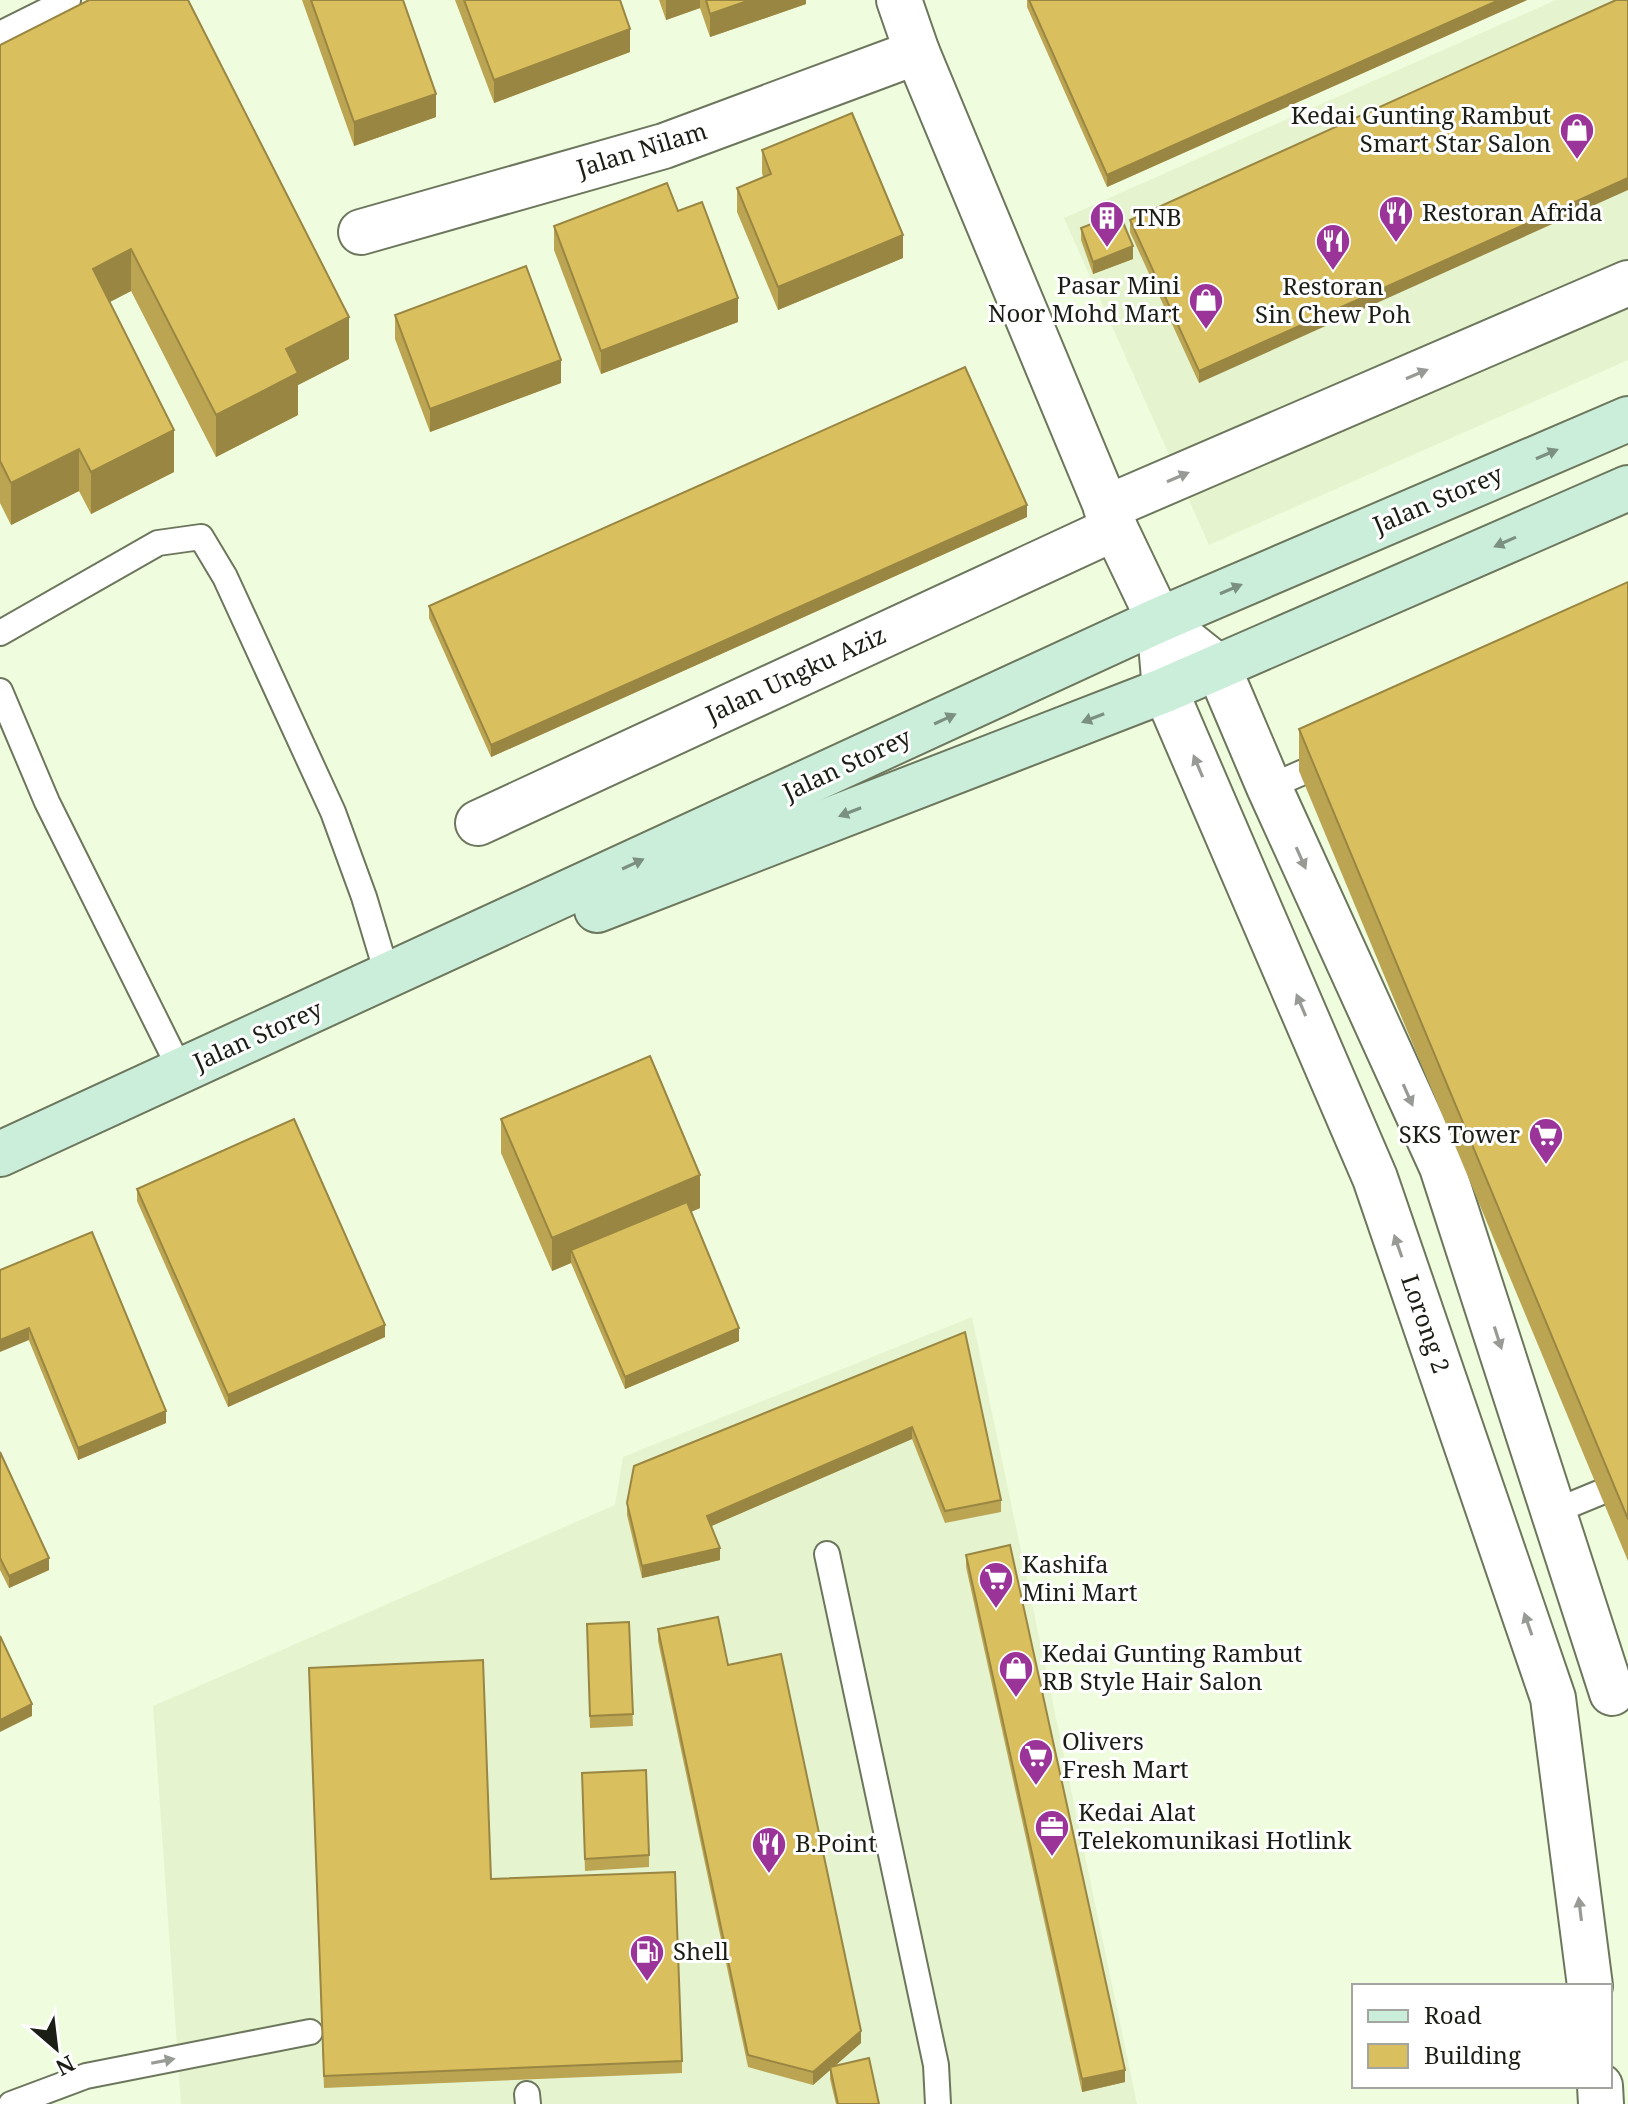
<svg xmlns="http://www.w3.org/2000/svg" width="1628" height="2104" viewBox="0 0 1628 2104" font-family="'Noto Serif',serif">
	<style>
		.built { fill: #e5f4ce }
		.lines { fill: none; stroke-linecap: round; stroke-linejoin: round }
		.service-casing { stroke: #6c765c; stroke-width: 28 }
		.minor-casing { stroke: #6c765c; stroke-width: 48 }
		.secondary-casing { stroke: #6c765c; stroke-width: 48 }
		.service { stroke: #fff; stroke-width: 24 }
		.minor { stroke: #fff; stroke-width: 44 }
		.secondary { stroke: #cbeedb; stroke-width: 44 }
		.wall { fill: #bba452 }
		.shaded-wall { fill: #998642 }
		.building { fill: #dabf5f; stroke: #998642; stroke-width: 2 }
		.oneway { fill: #989a95 }
		.oneway2 { fill: #7b9081 }
		.labels { text-anchor: middle; stroke-width: 6; stroke-linejoin: round; paint-order: stroke }
		.poi-label { font-size: 24px; fill: #1a1e14; stroke: #fff; text-anchor: start }
		.street-label { font-size: 24px; fill: #1a1e14; stroke: #fff }
	</style>
	<rect width="100%" height="100%" fill="#f0fcde"/>
	<g class="built">
		<path d="M1556,0H1628V360L1209,545L1064,218Z"/>
		<path d="M972,1317L1137,2104H181L153,1706L615,1505L623,1457Z"/>
	</g>
	<g class="lines">
		<g class="service-casing">
			<g id="service">
				<path d="M0,34L68,0"/>
				<path d="M0,633L158,543L201,537L225,577L333,812L364,897L388,977"/>
				<path d="M0,691L47,802L181,1071"/>
				<path d="M1269,787L1329,761"/>
				<path d="M1553,1512L1628,1481"/>
				<path d="M827,1554L936,2065L938,2104"/>
				<path d="M527,2094L528,2104"/>
				<path d="M11,2104L86,2076L310,2032"/>
			</g>
		</g>
		<g class="minor-casing">
			<g id="minor">
				<path d="M899,0L917,52L1115,528L1159,620L1165,690L1375,1178L1553,1698L1590,1986"/>
				<path d="M361,232L664,146L917,52"/>
				<path d="M1106,508L1628,283"/>
				<path d="M1159,620L1218,667L1269,787L1442,1167L1612,1693"/>
				<path d="M478,823L1115,528"/>
				<path d="M1600,2086L1601,2104"/>
			</g>
		</g>
		<g class="secondary-casing">
			<g id="secondary">
				<path d="M597,910L1165,690L1628,488"/>
				<path d="M0,1154L1159,620L1628,419"/>
			</g>
		</g>
		<use href="#service" class="service"/>
		<use href="#minor" class="minor"/>
		<use href="#secondary" class="secondary"/>
	</g>
	<g class="wall">
		<path d="M302,0H403L436,117L354,146Z"/>
		<path d="M455,0H620L630,52L494,103Z"/>
		<path d="M659,0H806V4L710,37L700,8L666,20Z"/>
		<path d="M1027,0H1527L1107,187L1027,7Z"/>
		<path d="M1616,0L1199,383L1130,232V220Z"/>
		<path d="M0,45L349,359L298,385V415L216,457L131,291L109,302L174,472L91,514L79,491L11,525L0,503Z"/>
		<path d="M762,150L903,258L778,310L737,212V188L763,177L762,173Z"/>
		<path d="M678,211L738,322L601,374L554,250V226Z"/>
		<path d="M1081,228L1133,259L1093,274L1081,240Z"/>
		<path d="M395,315L561,383L430,432L395,339Z"/>
		<path d="M1027,517L491,757L429,618V606Z"/>
		<path d="M1628,582V1561L1299,771V729Z"/>
		<path d="M501,1119L700,1208L691,1212L739,1341L625,1389L571,1263L552,1271L501,1153Z"/>
		<path d="M137,1189L385,1337L228,1407L137,1201Z"/>
		<path d="M0,1270L166,1423L78,1460Z"/>
		<path d="M965,1332L1001,1500V1512L945,1523L912,1439L711,1526L720,1560L642,1578L627,1515V1503Z"/>
		<path d="M0,1452L49,1570L9,1588L0,1570Z"/>
		<path d="M966,1555L1125,2082L1082,2092L966,1567Z"/>
		<path d="M629,1622L633,1726L590,1728L587,1624Z"/>
		<path d="M658,1629L728,1665L861,2043L835,2066L879,2104H836L830,2079V2070L813,2085L748,2067L658,1641Z"/>
		<path d="M309,1680L491,1879L682,2061V2073L324,2088Z"/>
		<path d="M582,1785L649,1855V1867L585,1871Z"/>
	</g>
	<g class="shaded-wall">
		<path d="M666,0H700V8L666,20Z"/>
		<path d="M750,0H806V4L710,37V14Z"/>
		<path d="M1499,0H1527L1107,187V175Z"/>
		<path d="M630,29V52L494,103V80Z"/>
		<path d="M436,94V117L354,146V122Z"/>
		<path d="M1628,178V190L1199,383V371Z"/>
		<path d="M903,235V258L778,310V287Z"/>
		<path d="M1133,246V259L1093,274V262Z"/>
		<path d="M131,249V291L93,311V269Z"/>
		<path d="M738,298V322L601,374V351Z"/>
		<path d="M349,317V359L298,385V415L216,457V415L286,349Z"/>
		<path d="M561,360V383L430,432V409Z"/>
		<path d="M174,430V472L91,514V472Z"/>
		<path d="M79,449V491L11,525V483Z"/>
		<path d="M1027,505V517L491,757V745Z"/>
		<path d="M700,1175V1208L576,1261L571,1250V1263L552,1271V1238Z"/>
		<path d="M385,1325V1337L228,1407V1395Z"/>
		<path d="M29,1328V1340L0,1352V1340Z"/>
		<path d="M739,1328V1341L625,1389V1377Z"/>
		<path d="M166,1411V1423L78,1460V1448Z"/>
		<path d="M912,1427V1439L707,1528V1516Z"/>
		<path d="M720,1548V1560L642,1578V1566Z"/>
		<path d="M49,1558V1570L9,1588V1576Z"/>
		<path d="M32,1704V1716L0,1732V1720Z"/>
		<path d="M861,2031V2043L813,2085V2072Z"/>
		<path d="M1125,2070V2082L1082,2092V2079Z"/>
	</g>
	<g class="building">
		<path d="M89,0H188L349,317L286,349L298,373L216,415L131,249L93,269L174,430L91,472L79,449L11,483L0,461V45Z"/>
		<path d="M311,0H403L436,94L354,122Z"/>
		<path d="M464,0H620L630,29L494,80Z"/>
		<path d="M706,0H750L710,14Z"/>
		<path d="M1029,0H1499L1107,175Z"/>
		<path d="M1616,0H1628V178L1199,371L1130,220Z"/>
		<path d="M852,113L903,235L778,287L737,188L771,174L762,150Z"/>
		<path d="M667,183L678,211L702,202L738,298L601,351L554,226Z"/>
		<path d="M1119,213L1133,246L1093,262L1081,228Z"/>
		<path d="M526,266L561,360L430,409L395,315Z"/>
		<path d="M965,367L1027,505L491,745L429,606Z"/>
		<path d="M1628,582V1519L1299,729Z"/>
		<path d="M650,1056L700,1175L552,1238L501,1119Z"/>
		<path d="M294,1119L385,1325L228,1395L137,1189Z"/>
		<path d="M687,1202L739,1328L625,1377L571,1250Z"/>
		<path d="M92,1232L166,1411L78,1448L29,1328L0,1340V1270Z"/>
		<path d="M965,1332L1001,1500L945,1511L912,1427L707,1516L720,1548L642,1566L627,1503L634,1466Z"/>
		<path d="M0,1452L49,1558L9,1576L0,1558Z"/>
		<path d="M1010,1545L1125,2070L1082,2079L966,1555Z"/>
		<path d="M718,1617L728,1665L781,1654L861,2031L813,2072L748,2055L658,1629Z"/>
		<path d="M629,1622L633,1714L590,1716L587,1624Z"/>
		<path d="M0,1636L32,1704L0,1720Z"/>
		<path d="M483,1660L491,1879L675,1872L682,2061L324,2076L309,1668Z"/>
		<path d="M646,1770L649,1855L585,1859L582,1773Z"/>
		<path d="M869,2058L879,2104H838L830,2067Z"/>
	</g>
	<defs><path id="oneway-solid" d="M-6-.8H1V-3.2L6.5 0L1 3.2V.8H-6Z" transform="scale(2)"/></defs>
	<g class="oneway">
		<use href="#oneway-solid" transform="translate(1417 374) rotate(-23)"/>
		<use href="#oneway-solid" transform="translate(1178 477) rotate(-23)"/>
		<use href="#oneway-solid" transform="translate(1198 766) rotate(-113)"/>
		<use href="#oneway-solid" transform="translate(1301 858) rotate(66)"/>
		<use href="#oneway-solid" transform="translate(1301 1005) rotate(-113)"/>
		<use href="#oneway-solid" transform="translate(1408 1095) rotate(66)"/>
		<use href="#oneway-solid" transform="translate(1398 1246) rotate(-109)"/>
		<use href="#oneway-solid" transform="translate(1498 1338) rotate(72)"/>
		<use href="#oneway-solid" transform="translate(1528 1624) rotate(-109)"/>
		<use href="#oneway-solid" transform="translate(1580 1909) rotate(-97)"/>
		<use href="#oneway-solid" transform="translate(163 2061) rotate(-11)"/>
	</g>
	<g class="oneway2">
		<use href="#oneway-solid" transform="translate(1547 454) rotate(-23)"/>
		<use href="#oneway-solid" transform="translate(1505 542) rotate(156)"/>
		<use href="#oneway-solid" transform="translate(1231 589) rotate(-23)"/>
		<use href="#oneway-solid" transform="translate(1093 718) rotate(159)"/>
		<use href="#oneway-solid" transform="translate(945 719) rotate(-25)"/>
		<use href="#oneway-solid" transform="translate(850 812) rotate(159)"/>
		<use href="#oneway-solid" transform="translate(633 864) rotate(-25)"/>
	</g>
	<defs>
		<g id="shop-pin" transform="scale(1.8)"><path d="M0 17L-7.5 6A9.5 9.5 0 1 1 7.5 6Z" fill="#9b3498" stroke="#fff"/><path d="M-5-2.5h2.3a2.7 3.5 0 0 1 5.4 0H5L5.5 6h-11ZM-1.5-2.5h3a1.5 2.3 0 0 0-3 0Z" fill="#fff"/></g>
		<g id="restaurant-pin" transform="scale(1.8)"><path d="M0 17L-7.5 6A9.5 9.5 0 1 1 7.5 6Z" fill="#9b3498" stroke="#fff"/><path d="M-5-6h1v4h1v-4h1v4h1v-4h1v5L-1.5 .5V6h-2V.5L-5-1ZM5-6V6H3V1.5H1.5Q1.5-4 5-6Z" fill="#fff"/></g>
		<g id="building-pin" transform="scale(1.8)"><path d="M0 17L-7.5 6A9.5 9.5 0 1 1 7.5 6Z" fill="#9b3498" stroke="#fff"/><path d="M-4-6H4V6H1V3H-1V6H-4ZM-2.5-4.3h1.7v1.8h-1.7ZM.8-4.3h1.7v1.8H.8ZM-2.5-1h1.7V.8h-1.7ZM.8-1h1.7V.8H.8Z" fill="#fff"/></g>
		<g id="supermarket-pin" transform="scale(1.8)"><path d="M0 17L-7.5 6A9.5 9.5 0 1 1 7.5 6Z" fill="#9b3498" stroke="#fff"/><path d="M-6-5.5h2.5l.6 2H6L4.5 2H-2.5L-4.4-4H-6ZM-1.5 3.2a1.3 1.3 0 1 0 .1 0ZM3 3.2a1.3 1.3 0 1 0 .1 0Z" fill="#fff"/></g>
		<g id="office-pin" transform="scale(1.8)"><path d="M0 17L-7.5 6A9.5 9.5 0 1 1 7.5 6Z" fill="#9b3498" stroke="#fff"/><path d="M-6-3h4V-5.5h4V-3h4V5H-6ZM-1-4.5V-3h2v-1.5ZM-6 0V1H6V0Z" fill="#fff"/></g>
		<g id="fuel-pin" transform="scale(1.8)"><path d="M0 17L-7.5 6A9.5 9.5 0 1 1 7.5 6Z" fill="#9b3498" stroke="#fff"/><path d="M-5.5-6h7V0h2V4h1.3V-2.5L3-4.5l.8-.8L6-3V5H2.5V1h-1V6h-7ZM-4.2-4.7v3.2H.2V-4.7Z" fill="#fff"/></g>
	</defs>
	<g fill-rule="evenodd">
		<use href="#shop-pin" x="1577" y="130"/>
		<use href="#restaurant-pin" x="1396" y="213"/>
		<use href="#building-pin" x="1107" y="218"/>
		<use href="#restaurant-pin" x="1333" y="241"/>
		<use href="#shop-pin" x="1206" y="300"/>
		<use href="#supermarket-pin" x="1546" y="1135"/>
		<use href="#supermarket-pin" x="996" y="1579"/>
		<use href="#shop-pin" x="1016" y="1668"/>
		<use href="#supermarket-pin" x="1036" y="1756"/>
		<use href="#office-pin" x="1052" y="1827"/>
		<use href="#restaurant-pin" x="769" y="1844"/>
		<use href="#fuel-pin" x="647" y="1952"/>
	</g>
	<g class="labels">
		<g class="poi-label">
			<text x="1551" y="124" text-anchor="end">Kedai Gunting Rambut<tspan x="1551" dy="28">Smart Star Salon</tspan></text>
			<text x="1422" y="221">Restoran Afrida</text>
			<text x="1133" y="226">TNB</text>
			<text x="1180" y="294" text-anchor="end">Pasar Mini<tspan x="1180" dy="28">Noor Mohd Mart</tspan></text>
			<text x="1333" y="295" text-anchor="middle">Restoran<tspan x="1333" dy="28">Sin Chew Poh</tspan></text>
			<text x="1520" y="1143" text-anchor="end">SKS Tower</text>
			<text x="1022" y="1573">Kashifa<tspan x="1022" dy="28">Mini Mart</tspan></text>
			<text x="1042" y="1662">Kedai Gunting Rambut<tspan x="1042" dy="28">RB Style Hair Salon</tspan></text>
			<text x="1062" y="1750">Olivers<tspan x="1062" dy="28">Fresh Mart</tspan></text>
			<text x="1078" y="1821">Kedai Alat<tspan x="1078" dy="28">Telekomunikasi Hotlink</tspan></text>
			<text x="795" y="1852">B.Point</text>
			<text x="673" y="1960">Shell</text>
		</g>
		<g class="street-label">
			<text transform="translate(642 150) rotate(-17)" y="8">Jalan Nilam</text>
			<text transform="translate(1438 500) rotate(-23)" y="8">Jalan Storey</text>
			<text transform="translate(796 675) rotate(-25)" y="8">Jalan Ungku Aziz</text>
			<text transform="translate(847 765) rotate(-25)" y="8">Jalan Storey</text>
			<text transform="translate(258 1036) rotate(-24)" y="8">Jalan Storey</text>
			<text transform="translate(1425 1324) rotate(71)" y="8">Lorong 2</text>
		</g>
	</g>
	<rect x="1352" y="1984" width="260" height="104" fill="#ffffff" stroke="#a3a5a1" stroke-width="2"/>
	<rect x="1368" y="2010" width="40" height="12" fill="#cbeedb" stroke="#a3a5a1" stroke-width="2"/>
	<text x="1424" y="2024" font-size="24" fill="#1a1e14">Road</text>
	<rect x="1368" y="2044" width="40" height="24" fill="#dabf5f" stroke="#a3a5a1" stroke-width="2"/>
	<text x="1424" y="2064" font-size="24" fill="#1a1e14">Building</text>
	<g transform="translate(56 2048) rotate(152)" stroke="#ffffff" stroke-width="6" paint-order="stroke">
	<path d="M0-6L14 30L0 20L-14 30Z" fill="#1a1e14"/>
	<text y="-12" font-size="22" font-weight="bold" text-anchor="middle" fill="#1a1e14">N</text>
	</g>
</svg>
